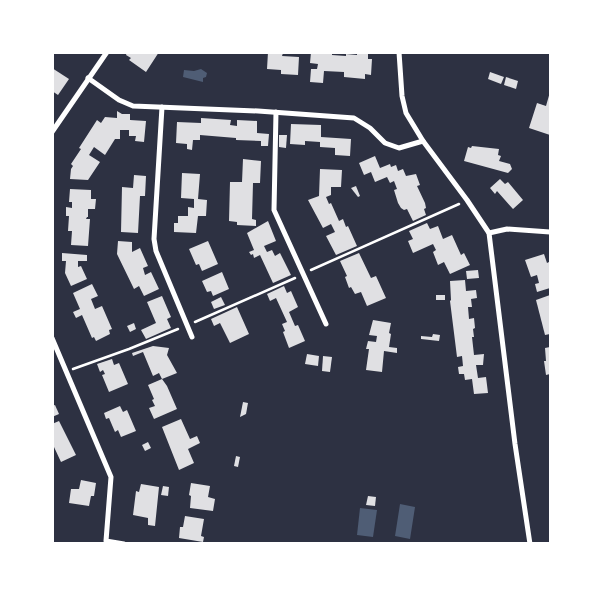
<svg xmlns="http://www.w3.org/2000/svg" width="603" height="596" viewBox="0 0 603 596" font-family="Rubik,sans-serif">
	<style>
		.water { fill: #4f5d75 }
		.building { fill: #e0e0e3 }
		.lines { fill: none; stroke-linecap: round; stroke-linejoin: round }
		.path { stroke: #fff; stroke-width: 2.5 }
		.minor { stroke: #fff; stroke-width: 5 }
	</style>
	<rect width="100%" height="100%" fill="#2d3142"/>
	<g class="water">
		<path d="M201,69L207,73L206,77L203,78V82L183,77L184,70L194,71Z"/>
		<path d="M400,504L415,507L410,539L395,536Z"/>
		<path d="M360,508L377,510L373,537L357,535Z"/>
	</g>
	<g class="building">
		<path d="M127,52H159L146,72L129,60L131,58L126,55Z"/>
		<path d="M268,52L283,53L282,56L299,57L298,75L281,74V70L267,69Z"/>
		<path d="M311,52H332V55L346,56V54L357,55V52H368V59H372L371,75L365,74V79L344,77V72L324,71L323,83L310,82L311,69H317L318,64L310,63Z"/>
		<path d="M52,68L69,79L58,95L52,91Z"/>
		<path d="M490,72L504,77L501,84L488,79Z"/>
		<path d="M506,77L518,81L516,89L504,85Z"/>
		<path d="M550,92V135L529,128L537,103L546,106Z"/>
		<path d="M117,111L122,114H130V120L146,121L144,142L135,141L136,136H129V130H120V139H115L105,155L94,147L89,155L100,162L88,180L70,179L71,169L73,166L71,164L81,149L79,148L97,120L101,123L105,117L117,118Z"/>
		<path d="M201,118L231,120L230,125L237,126V120L257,121V133L269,134L268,146H261V141L236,140V138L200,135V140H193L192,150L187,149V144L176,143L177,122L201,123Z"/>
		<path d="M291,124L321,125V137L351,139L350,156L335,155V148L320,147V142L305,141V145L290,144Z"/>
		<path d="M279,135H287L286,148L279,147Z"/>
		<path d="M472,146L499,149L498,155L501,156L499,161L510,164L512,169L508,173L464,161L468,147L471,148Z"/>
		<path d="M375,156L380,168L390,164L391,167L396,165L398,171L403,169L406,176L416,174L420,185L417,186L425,203L426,208L424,209L426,215L413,221L407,209L404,210L401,208L398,203L394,190L397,189L394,181L390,183L387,177L375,182L371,172L364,175L359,163Z"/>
		<path d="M243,159L261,161L260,183H253L252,219L256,220V226L237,225V222L229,221L230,182H242Z"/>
		<path d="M320,169L342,170L341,187H331V195L326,197L329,204L331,203L339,221L343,219L346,227L348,226L357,246L336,255L326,236L335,232L331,224L323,228L308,200L319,196Z"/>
		<path d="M182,173L200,174L198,199L207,200L206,216H198L196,233L174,232V223H178V216H188V207L194,208V199L181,198Z"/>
		<path d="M134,175L146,176L145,196H140L138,233L121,232L122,187L133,188Z"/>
		<path d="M500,179L505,184L508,182L523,200L513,209L497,191L495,194L490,188Z"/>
		<path d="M356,186L360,196L358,197L351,188Z"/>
		<path d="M70,189L91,190V199H96L95,209H88V217H87L86,219H90L88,246L71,245L72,231H68L69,216H66V207L72,208V202H69Z"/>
		<path d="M268,221L276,241L264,246L267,252L272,250L275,256L280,253L291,275L273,283L260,255L254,258L253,254L251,255L249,252L254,250L247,233Z"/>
		<path d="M427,223L430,229L438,226L443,239L452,235L461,255L464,253L470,265L450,274L444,262L438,265L433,252L436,250L433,244L413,253L408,241L413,239L409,231Z"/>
		<path d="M118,241L132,242V252L140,248L148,266L143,268L145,275L151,272L159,289L144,296L139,286L134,289L117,254Z"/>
		<path d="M208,241L218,264L202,271L199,264L196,265L189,249Z"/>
		<path d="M62,253L87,255V261H78V267L81,266L87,279L71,286L65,273L66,261H62Z"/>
		<path d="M359,253L371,278L376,276L386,298L367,306L361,292L355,294L351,287L349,288L345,277L347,276L340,261Z"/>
		<path d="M544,254L547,263L549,262L550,266V288L537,292L535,284L539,283L537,275L531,277L525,260Z"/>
		<path d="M478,270L479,278L467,279L466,271Z"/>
		<path d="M222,272L229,289L213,296L211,291L207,292L202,281Z"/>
		<path d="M465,280L466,291L476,290L477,298L471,299L472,307H468L469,319L474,318L475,328L473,329L474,337H472L474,355L484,354L483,365H476L478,378L486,377L488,393L474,394L472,379L465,380L464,374H459L458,367L463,366L462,356L457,357L450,301L451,300L450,281Z"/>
		<path d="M92,284L98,296L91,299L95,309L102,306L112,329L109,330L110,334L96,341L94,337L92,338L82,315L76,318L73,312L80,309L73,293Z"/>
		<path d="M284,286L287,293L291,291L298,307L289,312L295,326L298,325L305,341L289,348L283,332L285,331L282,324L287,322L276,298L270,301L267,294Z"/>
		<rect x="436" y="295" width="9" height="5"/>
		<path d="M550,295V334L545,335L536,300Z"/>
		<path d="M162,296L171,317L167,319L171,328L146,339L141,330L156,323L147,302Z"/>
		<path d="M221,297L225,305L214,309L211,302Z"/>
		<path d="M237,307L249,334L230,343L220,323L214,326L211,319Z"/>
		<path d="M373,320L391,323L389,333L391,334L389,347L397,348V353L384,351L382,372L366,370L369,349H366L368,341L376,342L377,336L369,335Z"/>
		<path d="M134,323L136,329L130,332L127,326Z"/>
		<path d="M433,334L440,335L439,341L421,339V336L432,337Z"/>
		<path d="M153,346L169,348L167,355L177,373L162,379L159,373L153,376L143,352L133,356L132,353Z"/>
		<path d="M550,347V374L546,375L544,361H546L545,348Z"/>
		<path d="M307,354L319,356L318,366L305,364Z"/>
		<path d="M323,356L332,357L330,372L322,371Z"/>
		<path d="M112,359L114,365L119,363L128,384L109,392L102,375L105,374L103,370L100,372L97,364Z"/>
		<path d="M162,379L167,386L177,409L154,419L149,408L155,406L152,400L154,399L148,385Z"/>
		<path d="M243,402L248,403L246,414L240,417Z"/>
		<path d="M55,405L59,414L52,417V406Z"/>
		<path d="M120,406L123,412L127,410L136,431L121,437L118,430L115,432L109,418L106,419L104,413Z"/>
		<path d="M181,419L190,439L197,436L200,443L188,449L194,463L179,470L162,427Z"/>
		<path d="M59,421L76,455L61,462L54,447H52V424Z"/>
		<path d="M148,442L151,448L145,451L142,445Z"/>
		<path d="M236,456L240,457L238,467L234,466Z"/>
		<path d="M81,480L96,483L94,496H91L89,506L69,503L71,489H79Z"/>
		<path d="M191,483L210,486L208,497L215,499L213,511L190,508L191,496L189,495Z"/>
		<path d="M141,484L159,487L155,526L148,525V518L133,515L136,491L139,492Z"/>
		<path d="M163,486L169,487L168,496L161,495Z"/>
		<path d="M368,496L376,497L375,506L366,505Z"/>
		<path d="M185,516L204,519L201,536L204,537L203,542L179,538L180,527H183Z"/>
	</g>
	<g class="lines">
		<g class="path">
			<path d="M311,270L459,204"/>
			<path d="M195,322L295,278"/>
			<path d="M73,369L129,349L178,329"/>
		</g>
		<g class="minor">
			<path d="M399,52L402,96L406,113L423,141L467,200L489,233L515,444L530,544"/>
			<path d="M88,78L119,100L133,106L258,111L354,118L370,128L385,143L399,148L423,141"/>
			<path d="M162,107L154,239L156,251L192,337"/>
			<path d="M276,112L274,210L326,324"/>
			<path d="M52,132L107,52"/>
			<path d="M489,233L507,229L550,232"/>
			<path d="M52,338L111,477L106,541L124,544"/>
		</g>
	</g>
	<rect width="603" height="596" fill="none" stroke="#ffffff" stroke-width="108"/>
</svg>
